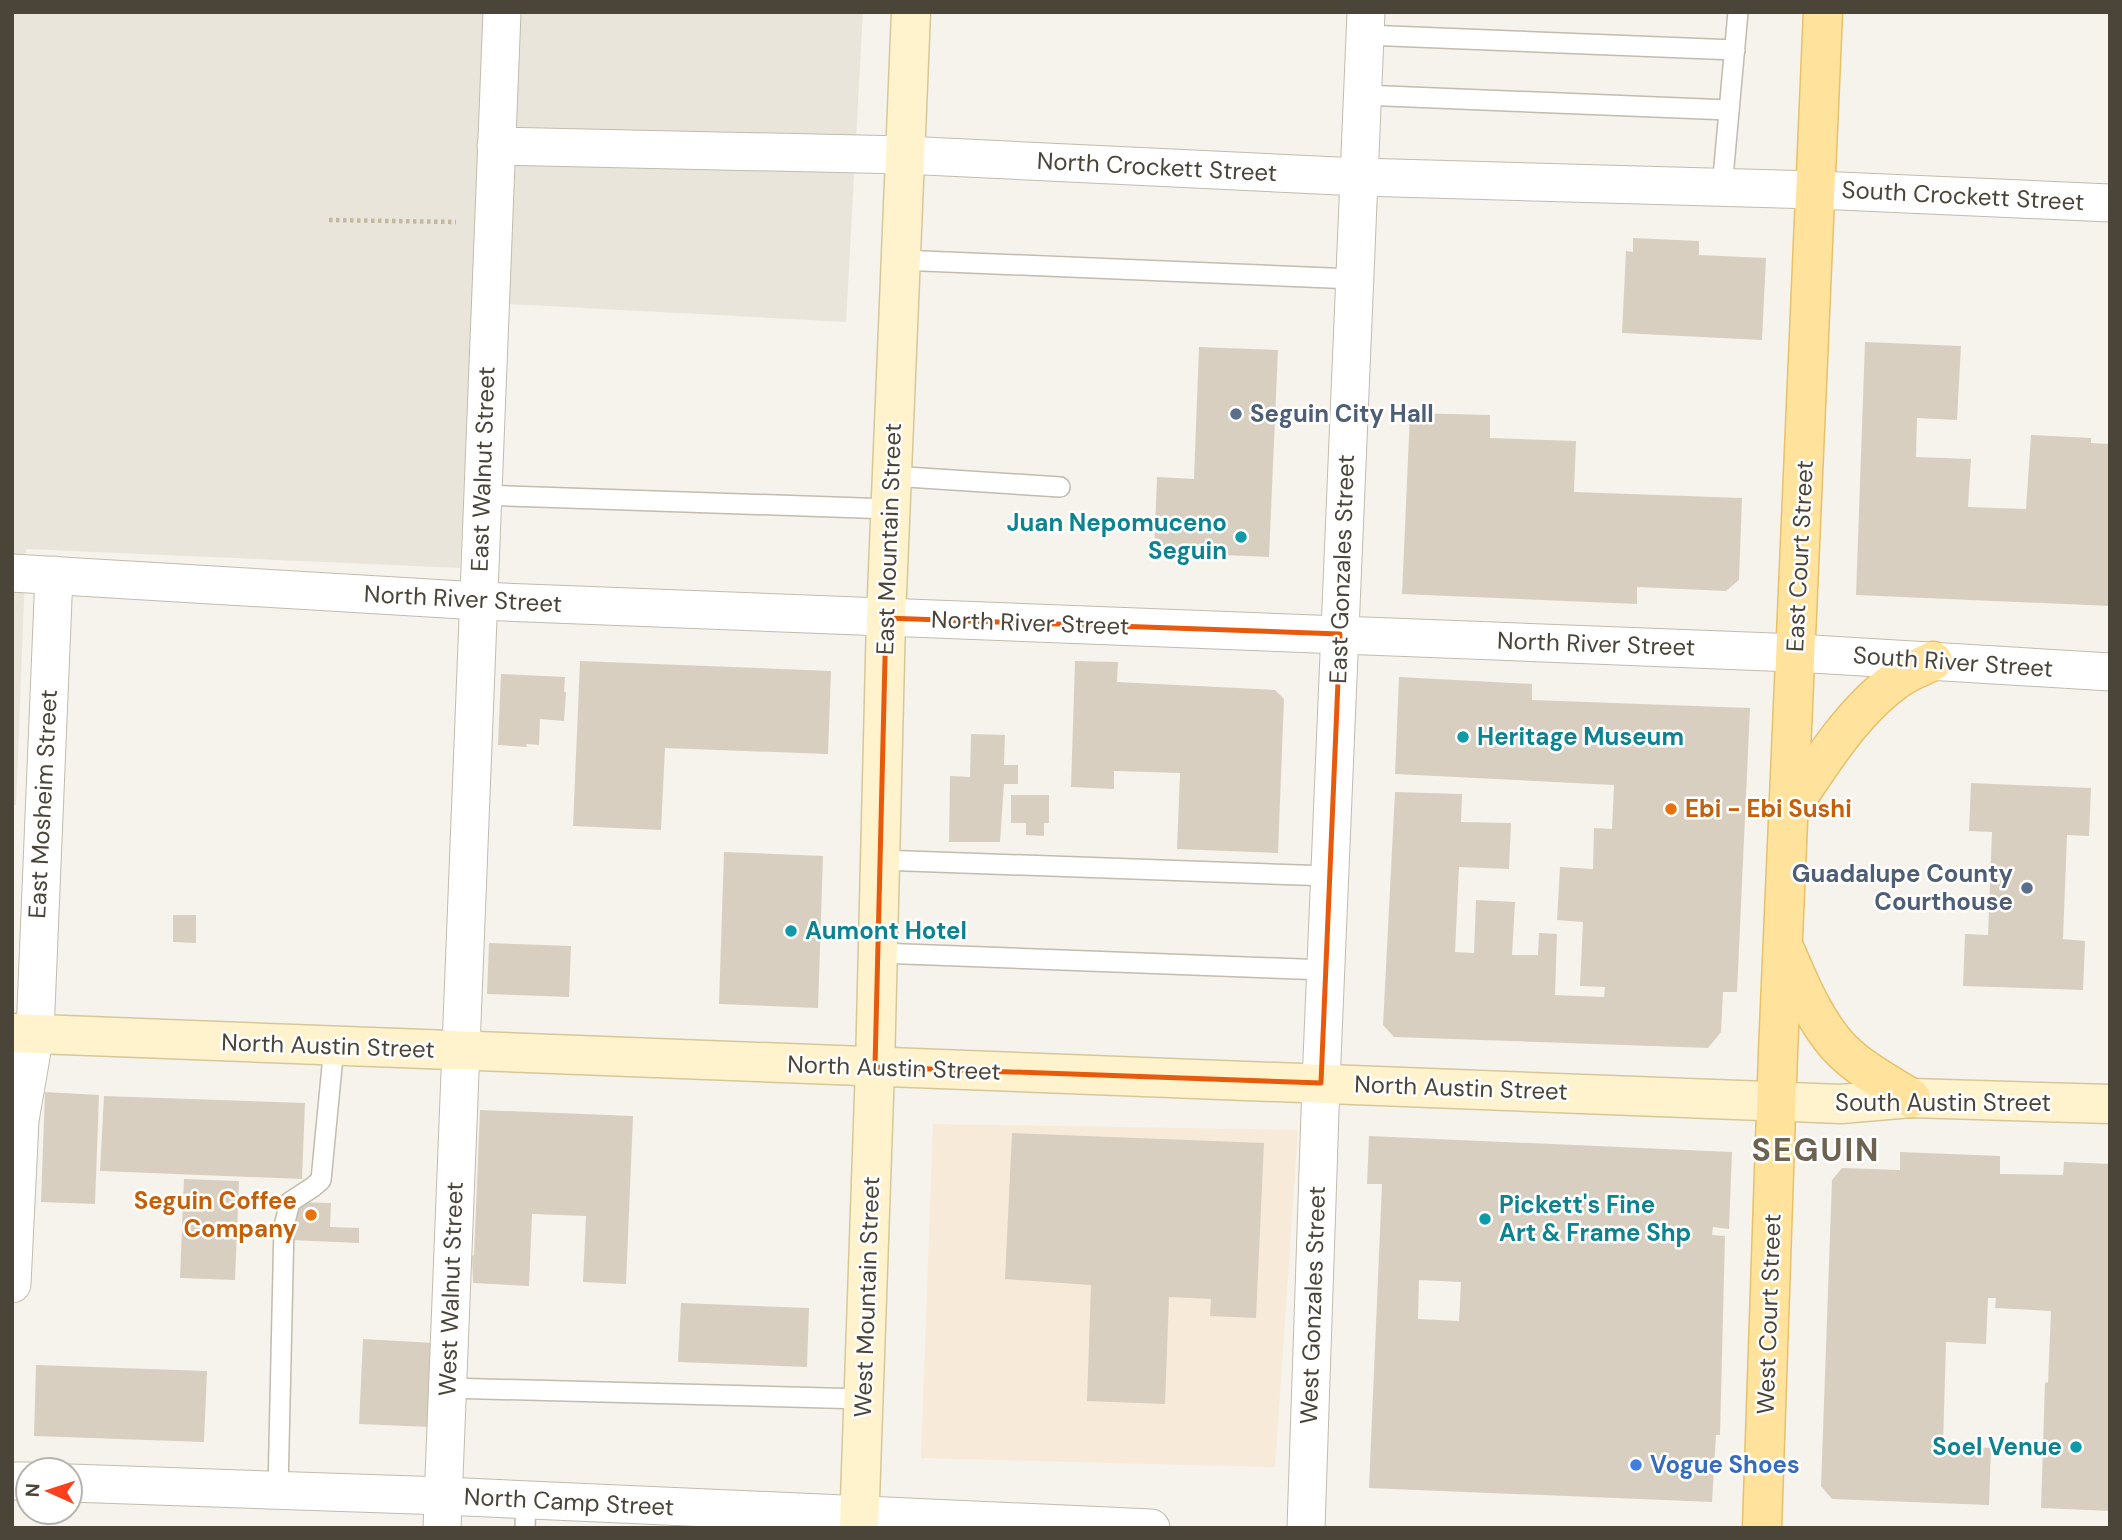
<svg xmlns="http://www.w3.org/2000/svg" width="2122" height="1540" viewBox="0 0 2122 1540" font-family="'DM Sans',sans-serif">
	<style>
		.residential { fill: #eae5da }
		.commercial { fill: #f7ead8 }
		.building { fill: #d8cfc1; fill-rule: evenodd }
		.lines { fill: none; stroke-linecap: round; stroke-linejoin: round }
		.lane-casing { stroke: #c2bbae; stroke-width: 22 }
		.street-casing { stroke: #c2bbae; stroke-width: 39 }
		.secondary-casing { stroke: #d6c79b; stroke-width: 41 }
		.primary-casing { stroke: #e6c16a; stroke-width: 41 }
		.path { stroke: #c4b79f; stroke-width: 4.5; stroke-dasharray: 3.5 3.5; stroke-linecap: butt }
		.lane { stroke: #fff; stroke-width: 19 }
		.street { stroke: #fff; stroke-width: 37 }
		.secondary { stroke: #fff3cd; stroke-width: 38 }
		.primary { stroke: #ffe39c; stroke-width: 38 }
		.marked { fill: none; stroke: #e8590c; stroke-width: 5; stroke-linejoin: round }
		.service-dot { fill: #5c6f8a; stroke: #fff; stroke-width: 2.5 }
		.culture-dot { fill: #0f9aa8; stroke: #fff; stroke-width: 2.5 }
		.food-dot { fill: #e8710a; stroke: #fff; stroke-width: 2.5 }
		.shop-dot { fill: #3f7fe0; stroke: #fff; stroke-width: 2.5 }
		.labels { text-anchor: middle; stroke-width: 5; stroke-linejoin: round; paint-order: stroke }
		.street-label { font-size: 24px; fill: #4b4439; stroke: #fff }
		.service-label { font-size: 24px; font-weight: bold; fill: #4e5e75; stroke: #fff; text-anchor: start }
		.culture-label { font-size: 24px; font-weight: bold; fill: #0d838f; stroke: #fff; text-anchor: start }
		.food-label { font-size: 24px; font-weight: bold; fill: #c56008; stroke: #fff; text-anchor: start }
		.shop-label { font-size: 24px; font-weight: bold; fill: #366cbe; stroke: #fff; text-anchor: start }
		.district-label { font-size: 32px; font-weight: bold; letter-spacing: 2px; fill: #6e6250; stroke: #fff }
	</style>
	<rect width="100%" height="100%" fill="#f6f3ec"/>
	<path class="residential" d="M12,12H863L846,322L472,302L460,568L26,549L16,805H12Z"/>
	<path class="commercial" d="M933,1124L1298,1130L1275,1467L921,1458Z"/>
	<g class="building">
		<path d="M1633,238L1699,241V255L1766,258L1762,340L1622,333L1626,251L1633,252Z"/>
		<path d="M1865,342L1961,346L1957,420L1917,418L1916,457L1971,459L1968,507L2026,509L2031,435L2091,438V443L2110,444V606L1856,595Z"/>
		<path d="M1199,347L1278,350L1269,557L1154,552L1157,477L1194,479Z"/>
		<path d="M1410,413L1490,415V438L1576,441L1574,492L1742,498L1739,580L1726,591L1637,587V604L1402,594Z"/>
		<path d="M580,661L831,671L828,754L665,748L661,830L573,826Z"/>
		<path d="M1075,661L1118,662L1117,682L1275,690L1284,699L1278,853L1177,849L1180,773L1114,771V789L1071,787Z"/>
		<path d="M501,674L565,677L564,692H566L564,721L540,719L539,745L526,744L527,747L498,745Z"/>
		<path d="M1399,677L1532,684V700L1750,708L1737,992H1723L1721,1032L1708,1048L1394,1037L1383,1025L1395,792L1462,794L1461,822L1511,823L1509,869L1459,867L1455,952L1474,953L1476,900L1515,902L1512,955H1538L1539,933L1557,934L1555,995L1604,997L1605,987L1580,986L1583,922L1557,920L1560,867L1593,869L1594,828L1612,829L1614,785L1395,774Z"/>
		<path d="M971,734L1005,735L1004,765H1018V784H1004L1000,842H949L950,776L970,777Z"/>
		<path d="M1971,783L2091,788L2089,836L2067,835L2063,939L2085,941L2083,990L1963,986L1965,934L1988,935L1992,832L1969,831Z"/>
		<path d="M1011,795H1049V823H1044V836L1026,835V823H1011Z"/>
		<path d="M724,852L823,856L818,1008L719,1004Z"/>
		<path d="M173,915H196V943L173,942Z"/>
		<path d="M489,943L571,946L569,997L487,994Z"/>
		<path d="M45,1092L99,1095L95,1204L41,1202Z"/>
		<path d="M104,1096L305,1103L302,1179L100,1171Z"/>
		<path d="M480,1110L633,1116L626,1284L583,1282L586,1216L532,1214L529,1286L473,1283L472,1256L474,1255Z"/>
		<path d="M1012,1133L1264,1143L1256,1318L1210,1316L1211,1299L1169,1297L1165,1404L1087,1401L1091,1285L1005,1279Z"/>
		<path d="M1369,1136L1732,1152L1729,1229L1713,1227L1712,1235L1725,1236L1720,1435H1716L1712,1502L1369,1488L1382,1184H1367ZM1419,1280L1461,1282L1459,1321L1418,1319Z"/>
		<path d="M1900,1152L2000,1156V1174L2063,1175L2064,1162L2110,1164V1511L2041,1508L2045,1383L2048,1382L2051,1311L1995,1308L1996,1298H1988L1986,1344L1946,1342L1943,1446L1991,1448L1989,1505L1832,1499L1821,1486L1832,1180L1842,1168L1900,1170Z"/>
		<path d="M184,1179L239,1181L235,1280L180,1278Z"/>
		<path d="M292,1202L331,1203L330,1227L359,1228V1243L290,1240Z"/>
		<path d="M681,1303L809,1308L807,1367L678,1362Z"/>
		<path d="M363,1339L434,1343L430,1427L359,1424Z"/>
		<path d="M36,1365L207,1371L204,1442L34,1436Z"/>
	</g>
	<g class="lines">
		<g class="lane-casing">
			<g id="lane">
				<path d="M1365,35L1735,50"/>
				<path d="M1362,95L1729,110"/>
				<path d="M1722,188L1738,12"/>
				<path d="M900,260L1354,279"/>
				<path d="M891,476L1060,487"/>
				<path d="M482,495L890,509"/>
				<path d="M880,860L1329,876"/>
				<path d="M878,953L1326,970"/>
				<path d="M448,1388L864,1399"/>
				<path d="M278,1490L284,1226L290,1202L313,1187L321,1180L334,1046"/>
				<path d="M525,1528L526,1500"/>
			</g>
		</g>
		<g class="street-casing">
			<g id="street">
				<path d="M496,146L904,155L1359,177L1817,190L2110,203"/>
				<path d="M12,573L479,601L1796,653L2110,672"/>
				<path d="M12,1284L20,1120L35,1034L54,575"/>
				<path d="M12,1481H28"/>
				<path d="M70,1483L444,1496L1151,1528"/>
				<path d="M442,1528L502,12"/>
				<path d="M1306,1528L1321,1083L1366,12"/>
			</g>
		</g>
		<g class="secondary-casing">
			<g id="secondary">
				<path d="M12,1033L1841,1104L1911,1098L2110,1104"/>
				<path d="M859,1528L875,1067L886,618L911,12"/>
			</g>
		</g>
		<g class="primary-casing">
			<g id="primary">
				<path d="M1789,811C1818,767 1851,713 1895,681C1906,672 1921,667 1933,661"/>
				<path d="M1786,952C1800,984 1813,1017 1836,1044C1856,1067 1885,1082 1911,1098"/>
				<path d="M1762,1528L1778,1053L1823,12"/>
			</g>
		</g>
		<path class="path" d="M329,220L456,222"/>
		<use href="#lane" class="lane"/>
		<use href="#street" class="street"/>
		<use href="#secondary" class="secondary"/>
		<use href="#primary" class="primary"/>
	</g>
	<path class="marked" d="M886,618L1340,634L1321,1083L875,1067Z"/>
	<g class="service-dot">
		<circle cx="1236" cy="414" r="7"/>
		<circle cx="2027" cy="888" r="7"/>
	</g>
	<g class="culture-dot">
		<circle cx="1241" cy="537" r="7"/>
		<circle cx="1463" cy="737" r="7"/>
		<circle cx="791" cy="931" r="7"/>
		<circle cx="1485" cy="1219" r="7"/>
		<circle cx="2076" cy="1447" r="7"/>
	</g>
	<g class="food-dot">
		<circle cx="1671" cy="809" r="7"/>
		<circle cx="311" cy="1215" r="7"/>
	</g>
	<circle class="shop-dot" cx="1636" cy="1465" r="7"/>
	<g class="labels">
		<g class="street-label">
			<text transform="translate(1157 167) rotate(3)" y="8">North Crockett Street</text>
			<text transform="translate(1963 196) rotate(3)" y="8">South Crockett Street</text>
			<text transform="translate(483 469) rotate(-88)" y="8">East Walnut Street</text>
			<text transform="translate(889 539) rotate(-88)" y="8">East Mountain Street</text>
			<text transform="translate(1800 556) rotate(-87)" y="8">East Court Street</text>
			<text transform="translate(1342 569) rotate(-88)" y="8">East Gonzales Street</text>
			<text transform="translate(463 599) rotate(3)" y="8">North River Street</text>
			<text transform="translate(1030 623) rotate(2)" y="8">North River Street</text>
			<text transform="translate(1596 644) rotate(2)" y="8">North River Street</text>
			<text transform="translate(1953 662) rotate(4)" y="8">South River Street</text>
			<text transform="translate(43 804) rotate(-87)" y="8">East Mosheim Street</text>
			<text transform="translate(328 1046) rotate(2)" y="8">North Austin Street</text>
			<text transform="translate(894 1068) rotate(2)" y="8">North Austin Street</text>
			<text transform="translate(1461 1088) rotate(2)" y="8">North Austin Street</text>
			<text x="1943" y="1111">South Austin Street</text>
			<text transform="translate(451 1289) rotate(-88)" y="8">West Walnut Street</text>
			<text transform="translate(867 1297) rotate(-88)" y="8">West Mountain Street</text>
			<text transform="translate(1313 1305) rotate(-88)" y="8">West Gonzales Street</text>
			<text transform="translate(1769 1314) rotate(-88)" y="8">West Court Street</text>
			<text transform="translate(569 1502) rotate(3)" y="8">North Camp Street</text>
		</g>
		<g class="service-label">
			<text x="1250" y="422">Seguin City Hall</text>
			<text x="2013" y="882" text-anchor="end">Guadalupe County<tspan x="2013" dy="28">Courthouse</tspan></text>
		</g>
		<g class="culture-label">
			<text x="1227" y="531" text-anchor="end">Juan Nepomuceno<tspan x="1227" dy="28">Seguin</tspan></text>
			<text x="1477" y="745">Heritage Museum</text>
			<text x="805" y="939">Aumont Hotel</text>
			<text x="1499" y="1213">Pickett's Fine<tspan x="1499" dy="28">Art &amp; Frame Shp</tspan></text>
			<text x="2062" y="1455" text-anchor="end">Soel Venue</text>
		</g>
		<g class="food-label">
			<text x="1685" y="817">Ebi - Ebi Sushi</text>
			<text x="297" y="1209" text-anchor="end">Seguin Coffee<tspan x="297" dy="28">Company</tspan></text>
		</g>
		<g class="shop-label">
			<text x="1650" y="1473">Vogue Shoes</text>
		</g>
		<g class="district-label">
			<text x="1816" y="1161">SEGUIN</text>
		</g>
	</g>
	<rect width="2122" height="1540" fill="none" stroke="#4b4439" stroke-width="28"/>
	<g transform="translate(49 1491) rotate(273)"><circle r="33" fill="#ffffff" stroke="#b7b4b0" stroke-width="2"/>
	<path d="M0-5L12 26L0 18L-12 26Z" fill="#fc3f1d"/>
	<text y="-10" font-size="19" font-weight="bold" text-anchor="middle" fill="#4b4439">N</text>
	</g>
</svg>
